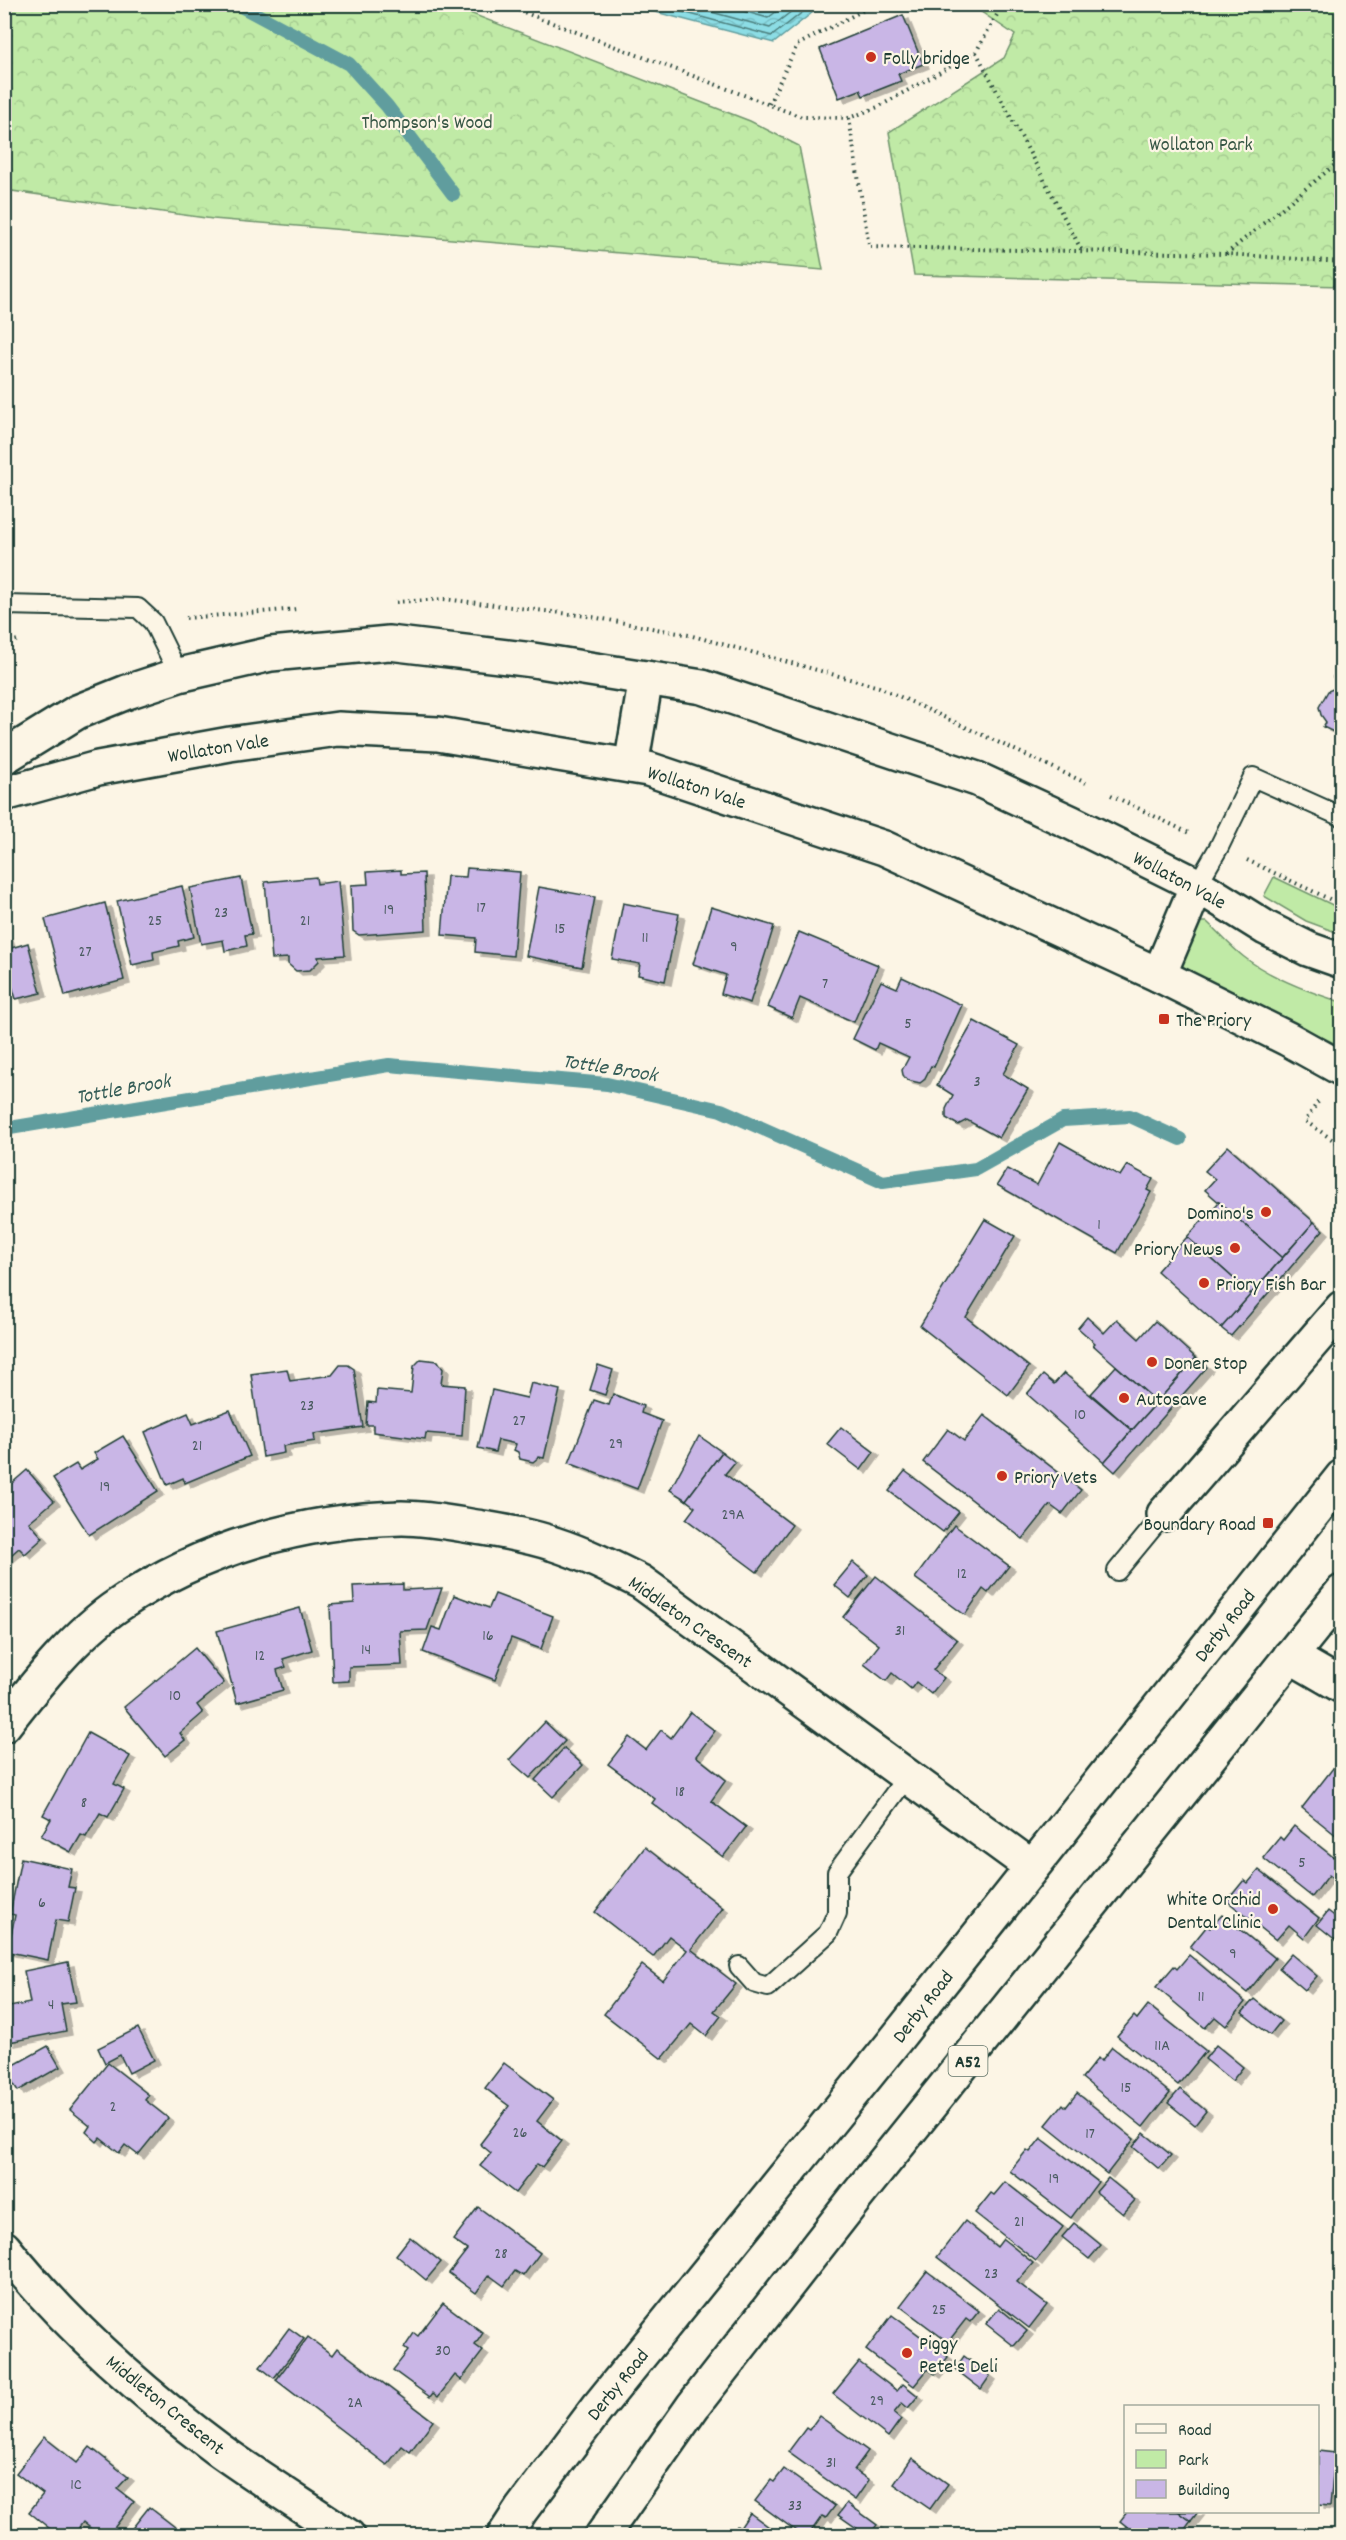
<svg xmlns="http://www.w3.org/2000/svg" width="1346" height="2540" viewBox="0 0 1346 2540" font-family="Dekko,sans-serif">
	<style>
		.green { fill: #c0eaa6; stroke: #70946d; stroke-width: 1.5 }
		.forest { fill: url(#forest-crowns); stroke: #70946d; stroke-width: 1.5 }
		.water { fill: url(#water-waves); stroke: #609d9e; stroke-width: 1.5 }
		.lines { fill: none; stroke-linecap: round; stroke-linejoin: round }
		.shore { stroke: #4b7d7b; stroke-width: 1.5 }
		.stream { stroke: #609d9e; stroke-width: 14 }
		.building { fill: #c9b6e6; stroke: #1f3d34; stroke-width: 1.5; filter: url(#shadow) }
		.lane-casing { stroke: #1f3d34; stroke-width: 22 }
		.street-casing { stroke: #1f3d34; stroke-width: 38 }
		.secondary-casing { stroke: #1f3d34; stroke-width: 38 }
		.highway-casing { stroke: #1f3d34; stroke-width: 38 }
		.path { stroke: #1f3d34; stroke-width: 4; stroke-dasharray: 1.5 4.5; stroke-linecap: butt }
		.lane { stroke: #fcf5e5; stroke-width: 18 }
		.street { stroke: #fcf5e5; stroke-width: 33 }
		.secondary { stroke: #fcf5e5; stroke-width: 33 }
		.highway { stroke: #fcf5e5; stroke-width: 33 }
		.poi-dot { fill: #c8321e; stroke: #fcf5e5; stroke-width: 2 }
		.labels { text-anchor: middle; stroke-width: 4.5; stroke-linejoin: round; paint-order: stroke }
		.number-label { font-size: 16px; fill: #4a5b60 }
		.shield { fill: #fcf5e5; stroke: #617469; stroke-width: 1.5 }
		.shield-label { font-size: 18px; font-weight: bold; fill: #1f3d34 }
		.poi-label { font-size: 20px; fill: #1f3d34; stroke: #fcf5e5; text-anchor: start }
		.park-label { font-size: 20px; fill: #375745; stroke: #fcf5e5 }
		.street-label { font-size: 20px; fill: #1f3d34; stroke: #fcf5e5 }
		.water-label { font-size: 21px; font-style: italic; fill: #355d57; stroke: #fcf5e5 }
	</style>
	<defs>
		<pattern id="forest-crowns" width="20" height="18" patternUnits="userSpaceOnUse" patternTransform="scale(1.5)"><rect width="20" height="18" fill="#c0eaa6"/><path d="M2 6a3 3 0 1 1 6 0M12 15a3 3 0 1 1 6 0" fill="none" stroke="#a5ca90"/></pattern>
		<pattern id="water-waves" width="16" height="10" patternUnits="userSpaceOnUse" patternTransform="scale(1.5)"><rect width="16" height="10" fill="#8cdde5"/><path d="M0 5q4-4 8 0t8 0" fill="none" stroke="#78bfc5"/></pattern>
		<filter id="shadow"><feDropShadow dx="6" dy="4" stdDeviation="0" flood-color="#0004"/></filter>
	</defs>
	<rect width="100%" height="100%" fill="#fcf5e5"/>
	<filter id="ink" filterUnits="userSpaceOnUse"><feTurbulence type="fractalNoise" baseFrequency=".0167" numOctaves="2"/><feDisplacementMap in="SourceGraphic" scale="12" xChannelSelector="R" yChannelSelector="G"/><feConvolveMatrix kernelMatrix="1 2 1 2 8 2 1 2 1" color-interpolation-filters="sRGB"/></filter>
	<g filter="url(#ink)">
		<g class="green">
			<path d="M1274,877L1341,909V934L1306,921L1264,896Z"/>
			<path d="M1191,922H1207C1219,933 1231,947 1244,957C1271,978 1309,992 1341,1002V1036L1336,1044L1200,978L1173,962Z"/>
		</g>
		<g class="forest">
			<path d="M5,4L449,5L750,121L799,146L823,270L213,219L5,190Z"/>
			<path d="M971,5H1341V286L914,275L889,132L1004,58L1015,35Z"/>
		</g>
		<path class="water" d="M629,5L822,4V5L774,43Z"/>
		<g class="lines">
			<g class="shore">
				<path d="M653,4L772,36L813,4"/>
				<path d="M682,4L770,28L801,4"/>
				<path d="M718,4L768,18L786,4"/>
			</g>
			<g class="stream">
				<path d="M237,4L349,64L387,106L453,194"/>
				<path d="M4,1129L389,1065L607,1084L721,1110L883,1182L976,1169L1063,1120L1130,1116L1180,1139"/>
			</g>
		</g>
		<g class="building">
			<path d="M903,15L923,64L898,74L901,81L863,96L860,90L839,98L820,49Z"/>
			<path d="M1342,660V682L1333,677Z"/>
			<path d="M1335,688H1342V736L1323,727L1326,722L1321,715L1319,707L1328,691Z"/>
			<path d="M467,868L520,872L513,956L475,952L476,938L442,935L447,876L466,877Z"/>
			<path d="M401,870V874L424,873L426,930L359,935L353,931L351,885L368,884L367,872Z"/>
			<path d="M316,877L317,884L338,881L345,955L318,957L319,961L310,970L296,971L288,964V958L272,959L265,882Z"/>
			<path d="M241,878L252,934L245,935L247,946L225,951L223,940L201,944L190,888Z"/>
			<path d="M182,886L194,937L178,941L179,946L153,952L154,960L132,965L117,901Z"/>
			<path d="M539,887L595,897L582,967L526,956Z"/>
			<path d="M105,903L124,980L65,996L45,919Z"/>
			<path d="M623,903L679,914L665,981L638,975L640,964L612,959Z"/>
			<path d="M711,907L774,926L750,1003L721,994L726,975L693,964Z"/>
			<path d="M799,932L878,965L854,1022L800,998L792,1018L768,1007Z"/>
			<path d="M4,936H7L11,948L28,943L41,993L16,999L12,986L4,988Z"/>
			<path d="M902,977L962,1005L934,1067L931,1066L924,1080L920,1083L907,1080L903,1075L902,1070L909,1057L878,1043L875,1050L853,1039L881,981L897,988Z"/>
			<path d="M974,1021L1019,1045L1003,1074L1028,1089L999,1138L967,1120L958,1125L946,1118V1109L953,1095L937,1085Z"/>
			<path d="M1060,1142L1120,1176L1127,1165L1153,1179L1147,1190L1151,1192L1117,1253L997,1185L1007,1169L1037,1185Z"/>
			<path d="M1228,1146L1314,1222L1282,1258L1205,1190L1215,1179L1205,1171Z"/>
			<path d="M1219,1202L1282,1258L1251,1294L1187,1237Z"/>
			<path d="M985,1219L1015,1236L966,1317L1029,1367L1008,1395L920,1326Z"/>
			<path d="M1314,1222L1323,1230L1231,1336L1221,1328Z"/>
			<path d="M1187,1237L1251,1294L1221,1328L1157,1271Z"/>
			<path d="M1087,1317L1104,1333L1117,1319L1139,1339L1155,1321L1196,1358L1157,1402L1093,1345L1095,1343L1078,1328Z"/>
			<path d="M1196,1358L1207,1367L1115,1472L1104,1462Z"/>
			<path d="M421,1359L438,1361L443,1369L441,1384L465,1386L462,1436L426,1433L425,1439L373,1432V1425H366L368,1402L376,1403L377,1390L411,1393L414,1366Z"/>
			<path d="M340,1365H348L354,1369L363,1427L314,1434L315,1441L283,1446L284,1453L263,1457L251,1374L287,1369L290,1381L332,1375Z"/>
			<path d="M598,1365L613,1370L605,1395L590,1390Z"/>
			<path d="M1116,1366L1157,1402L1132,1430L1091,1394Z"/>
			<path d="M1064,1373L1132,1430L1104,1462L1027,1394L1043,1375L1054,1384Z"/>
			<path d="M531,1383L560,1390L544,1458L539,1457L533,1462L520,1459L518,1452L514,1450L516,1444L498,1440L495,1452L478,1448L492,1390L527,1398Z"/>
			<path d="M613,1394L643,1406L641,1413L662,1421L637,1489L569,1463L594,1400L609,1405Z"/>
			<path d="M230,1410L250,1456L185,1483L183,1478L167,1485L145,1432L188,1413L193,1424Z"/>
			<path d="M984,1415L1081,1490L1062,1514L1050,1505L1023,1539L923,1462L948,1429L964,1441Z"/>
			<path d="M841,1427L874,1452L861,1470L827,1444Z"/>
			<path d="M123,1436L158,1491L89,1535L53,1478L76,1464L80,1470L98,1459L94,1453Z"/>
			<path d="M699,1436L722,1452L686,1500L670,1490Z"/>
			<path d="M722,1452L735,1462L725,1474L792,1525L757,1572L686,1519L695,1507L686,1500Z"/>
			<path d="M27,1470L54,1501L29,1522L43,1538L25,1554L19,1548L4,1561V1490Z"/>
			<path d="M905,1471L959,1512L943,1532L889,1491Z"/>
			<path d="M954,1525L1009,1566L988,1593L983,1589L965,1615L915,1578Z"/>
			<path d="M853,1562L868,1575L850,1598L834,1585Z"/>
			<path d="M876,1576L957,1640L933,1670L944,1678L931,1694L916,1682L911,1689L892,1673L886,1681L864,1664L879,1645L843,1617Z"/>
			<path d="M403,1584V1590L442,1588L427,1630L400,1631L402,1665L349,1667V1681L333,1682L330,1605L354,1603L353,1586Z"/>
			<path d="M495,1594L553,1616L541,1649L511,1638L495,1680L423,1652L432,1627L441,1630L454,1595L489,1608Z"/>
			<path d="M300,1608L312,1650L283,1659L286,1667L277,1670L283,1690L237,1703L217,1631Z"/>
			<path d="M195,1648L224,1683L197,1705L203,1713L180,1733L185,1740L165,1756L124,1707Z"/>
			<path d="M690,1712L715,1731L696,1756L726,1780L711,1801L746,1827L723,1857L652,1803L655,1799L608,1764L629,1737L646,1750L661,1730L671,1738Z"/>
			<path d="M545,1722L565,1741L530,1778L509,1760Z"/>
			<path d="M88,1733L130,1756L114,1784L124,1789L108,1817L100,1813L86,1837L81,1835L71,1852L41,1836L51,1819L43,1815Z"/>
			<path d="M564,1748L583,1765L553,1797L535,1780Z"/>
			<path d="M1337,1763L1342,1766V1840L1302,1808Z"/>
			<path d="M1294,1826L1342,1864V1870L1334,1879L1329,1875L1312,1897L1263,1858L1280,1837L1283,1840Z"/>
			<path d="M645,1847L723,1908L691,1949L736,1984L714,2011L721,2016L706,2036L691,2024L662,2059L604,2014L642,1965L663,1981L687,1950L669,1936L653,1957L595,1912Z"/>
			<path d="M21,1858L72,1869L68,1887L75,1888L68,1922L56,1920L48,1960L4,1951L7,1934L11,1935L15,1915L10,1914Z"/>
			<path d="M1259,1870L1319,1918L1304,1938L1289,1925L1276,1940L1227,1901L1244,1880L1248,1883Z"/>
			<path d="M1328,1911L1342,1922V1945L1317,1925Z"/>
			<path d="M1222,1915L1275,1958L1247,1993L1190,1947L1207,1926L1210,1928Z"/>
			<path d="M1291,1954L1317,1976L1305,1990L1279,1968Z"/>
			<path d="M1189,1955L1245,2002L1226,2026L1215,2017L1205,2028L1156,1987L1174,1966L1177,1969Z"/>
			<path d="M68,1962L76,2002L61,2004L66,2031L9,2042L4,2008L30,2003L24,1971Z"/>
			<path d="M1254,1999L1281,2021L1270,2035L1242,2013Z"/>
			<path d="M1148,2005L1206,2051L1178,2085L1117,2036L1134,2016L1137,2019Z"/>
			<path d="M138,2028L154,2060L129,2073L120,2055L105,2063L98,2048Z"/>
			<path d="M1216,2045L1243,2067L1232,2081L1205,2059Z"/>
			<path d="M48,2046L60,2067L18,2091L5,2070Z"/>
			<path d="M1112,2047L1170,2093L1143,2127L1082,2078L1098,2058L1101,2061Z"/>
			<path d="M108,2063L149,2095L145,2100L168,2118L138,2155L125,2145L119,2153L100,2138L97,2142L86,2132L90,2126L70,2110Z"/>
			<path d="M504,2063L553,2100L537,2121L562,2141L542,2167L537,2164L515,2193L480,2166L491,2153L480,2144L509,2106L485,2088Z"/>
			<path d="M1180,2089L1206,2111L1195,2125L1168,2103Z"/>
			<path d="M1077,2093L1134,2139L1107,2174L1046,2125L1063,2104L1066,2107Z"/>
			<path d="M1144,2133L1171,2155L1159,2169L1133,2147Z"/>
			<path d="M1041,2138L1098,2182L1071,2218L1010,2171L1027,2150L1030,2152Z"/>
			<path d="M1108,2178L1135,2200L1123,2214L1096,2192Z"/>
			<path d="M1005,2182L1063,2227L1036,2261L975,2213L991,2193L994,2195Z"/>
			<path d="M478,2207L540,2253L523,2276L515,2271L504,2286L489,2275L476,2293L449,2273L467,2250L453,2240Z"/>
			<path d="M965,2221L997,2247L1003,2239L1033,2263L1017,2282L1047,2305L1029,2328L937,2257Z"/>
			<path d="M1074,2223L1101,2245L1089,2259L1062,2237Z"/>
			<path d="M410,2237L441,2262L426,2280L396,2255Z"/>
			<path d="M927,2271L979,2311L970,2322L966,2319L948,2342L900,2306Z"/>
			<path d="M443,2303L483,2333L475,2345L483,2351L461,2380L455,2375L438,2397L433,2393L430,2397L393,2370L408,2351L404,2348L414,2333L418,2336Z"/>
			<path d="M999,2308L1027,2331L1014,2346L986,2324Z"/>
			<path d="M892,2315L948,2357L935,2374L928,2369L914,2386L866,2350Z"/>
			<path d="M289,2328L304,2339L274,2378L260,2367Z"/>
			<path d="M308,2337L332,2355L337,2348L433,2421L410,2452L402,2446L387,2465L276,2380Z"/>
			<path d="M964,2356L990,2376L981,2389L955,2369Z"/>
			<path d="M859,2362L897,2391L903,2384L918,2396L908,2408L902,2403L894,2413L901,2419L888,2437L833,2394Z"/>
			<path d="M819,2416L868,2451L854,2470L869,2480L855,2500L788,2452L806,2428L809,2430Z"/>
			<path d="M44,2437L77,2463L90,2447L128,2477L117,2489L134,2502L108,2536H100L83,2522L73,2536H59L29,2512L43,2494L16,2473Z"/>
			<path d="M1318,2451L1335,2453L1330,2506L1318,2505Z"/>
			<path d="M912,2458L948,2484L930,2509L894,2484Z"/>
			<path d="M784,2469L835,2506L826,2518L822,2516L808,2536H803L755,2501L771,2480L774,2482Z"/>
			<path d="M847,2503L877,2525L868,2536L838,2515Z"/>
			<path d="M149,2507L184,2534V2536H126Z"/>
			<path d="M1127,2512H1179L1191,2521L1180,2536H1139L1120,2521Z"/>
			<path d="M1179,2512H1198L1191,2521Z"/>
			<path d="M750,2513L781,2536H730L737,2526L740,2528Z"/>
			<path d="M1342,2519V2535L1334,2530Z"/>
		</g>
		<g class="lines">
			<g class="lane-casing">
				<g id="lane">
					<path d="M4,605L138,608L153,622L179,675"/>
					<path d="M1197,885L1219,847L1253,777L1342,817"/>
					<path d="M1117,1571L1164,1514"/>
					<path d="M739,1966L754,1983L768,1987L828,1933L837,1913V1872L908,1775"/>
				</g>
			</g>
			<g class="street-casing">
				<g id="street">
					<path d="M1164,1514L1342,1308"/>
					<path d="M1290,1656L1342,1686"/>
					<path d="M4,1725C36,1684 76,1633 120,1604C202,1548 303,1520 402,1518C429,1518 457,1524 483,1528C507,1532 531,1536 554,1544C585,1554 613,1568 641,1582L1032,1867"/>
					<path d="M4,2248C65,2324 140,2391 218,2449C260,2479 305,2507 348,2536"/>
				</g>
			</g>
			<g class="secondary-casing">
				<g id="secondary">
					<path d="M4,757L77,712L127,692L179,675L271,654L389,643L533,660L702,687L977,779L1072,823L1197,885L1266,928L1308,949L1342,961"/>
					<path d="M631,766L646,678"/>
					<path d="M4,794L98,768L230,744L338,729L438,734L648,769L884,848L1159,975L1288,1039L1342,1069"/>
					<path d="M1159,975L1197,885"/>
				</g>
			</g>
			<g class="highway-casing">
				<g id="highway">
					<path d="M504,2536L521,2510L599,2406L889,2048L1342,1477"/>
					<path d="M602,2536L693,2406L857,2196L1342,1592"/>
				</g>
			</g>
			<g class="path">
				<path d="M502,4L802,117L849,118L878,107L976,52L1003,4"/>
				<path d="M976,52L1082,251"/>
				<path d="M769,104L797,45L875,4"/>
				<path d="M849,118L869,247L1226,254L1342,262"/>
				<path d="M1226,254L1342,159"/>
				<path d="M396,602L444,599L587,616L689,635L879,687L1086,783"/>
				<path d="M186,618L298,609"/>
				<path d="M4,644L18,640"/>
				<path d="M1111,795L1191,834"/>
				<path d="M1247,860L1342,905"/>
				<path d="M1318,1102L1305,1121L1342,1146"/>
			</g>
			<use href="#lane" class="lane"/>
			<use href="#street" class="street"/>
			<use href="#secondary" class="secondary"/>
			<use href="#highway" class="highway"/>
		</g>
	</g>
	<g class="poi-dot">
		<circle cx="871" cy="57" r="6"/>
		<rect x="1158" y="1013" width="12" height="12" rx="3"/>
		<circle cx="1266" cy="1212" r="6"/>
		<circle cx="1235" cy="1248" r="6"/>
		<circle cx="1204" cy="1283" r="6"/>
		<circle cx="1152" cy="1362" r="6"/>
		<circle cx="1124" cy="1398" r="6"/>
		<circle cx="1002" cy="1476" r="6"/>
		<rect x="1262" y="1517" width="12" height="12" rx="3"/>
		<circle cx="1273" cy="1909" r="6"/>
		<circle cx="907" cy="2353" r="6"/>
	</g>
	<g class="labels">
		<g class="number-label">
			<text x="481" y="912">17</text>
			<text x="389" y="914">19</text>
			<text x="221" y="917">23</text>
			<text x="155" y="925">25</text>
			<text x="305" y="925">21</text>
			<text x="560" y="933">15</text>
			<text x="645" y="942">11</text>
			<text x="734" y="951">9</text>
			<text x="85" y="956">27</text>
			<text x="825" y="988">7</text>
			<text x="908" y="1028">5</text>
			<text x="977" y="1086">3</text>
			<text x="1099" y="1229">1</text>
			<text x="307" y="1410">23</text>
			<text x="1080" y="1419">10</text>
			<text x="519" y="1425">27</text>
			<text x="616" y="1448">29</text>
			<text x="197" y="1450">21</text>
			<text x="105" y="1491">19</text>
			<text x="733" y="1519">29A</text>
			<text x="962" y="1578">12</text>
			<text x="900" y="1635">31</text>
			<text x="488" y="1640">16</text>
			<text x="366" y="1654">14</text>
			<text x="260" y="1660">12</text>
			<text x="175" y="1700">10</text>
			<text x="680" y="1796">18</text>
			<text x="84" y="1807">8</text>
			<text x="1302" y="1867">5</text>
			<text x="42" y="1907">6</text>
			<text x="1233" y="1958">9</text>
			<text x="1201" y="2001">11</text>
			<text x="51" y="2009">4</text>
			<text x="1162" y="2050">11A</text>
			<text x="1126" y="2092">15</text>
			<text x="113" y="2111">2</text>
			<text x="520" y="2137">26</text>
			<text x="1090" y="2138">17</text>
			<text x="1054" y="2183">19</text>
			<text x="1019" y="2226">21</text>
			<text x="501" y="2258">28</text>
			<text x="991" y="2278">23</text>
			<text x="939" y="2314">25</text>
			<text x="443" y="2355">30</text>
			<text x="877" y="2405">29</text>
			<text x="355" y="2407">2A</text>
			<text x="831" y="2467">31</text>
			<text x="76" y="2489">1C</text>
			<text x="795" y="2510">33</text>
		</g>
		<rect class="shield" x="948.5" y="2046" width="39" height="30" rx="4.5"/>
		<g class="shield-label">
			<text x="968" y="2067">A52</text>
		</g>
		<g class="poi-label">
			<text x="883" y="64">Folly bridge</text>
			<text x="1176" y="1026">The Priory</text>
			<text x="1254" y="1219" text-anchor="end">Domino's</text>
			<text x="1223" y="1255" text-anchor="end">Priory News</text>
			<text x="1216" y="1290">Priory Fish Bar</text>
			<text x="1164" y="1369">Doner Stop</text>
			<text x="1136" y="1405">Autosave</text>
			<text x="1014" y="1483">Priory Vets</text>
			<text x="1256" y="1530" text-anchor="end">Boundary Road</text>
			<text x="1261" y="1905" text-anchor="end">White Orchid<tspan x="1261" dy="23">Dental Clinic</tspan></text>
			<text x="919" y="2349">Piggy<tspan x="919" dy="23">Pete's Deli</tspan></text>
		</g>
		<g class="park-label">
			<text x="427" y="128">Thompson's Wood</text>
			<text x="1201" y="150">Wollaton Park</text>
		</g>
		<g class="street-label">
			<text transform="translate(218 747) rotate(-9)" y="7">Wollaton Vale</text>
			<text transform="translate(697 786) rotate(18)" y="7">Wollaton Vale</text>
			<text transform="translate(1180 879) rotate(28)" y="7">Wollaton Vale</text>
			<text transform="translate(691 1621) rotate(35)" y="7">Middleton Crescent</text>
			<text transform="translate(1224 1625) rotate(-52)" y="7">Derby Road</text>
			<text transform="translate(922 2006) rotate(-52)" y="7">Derby Road</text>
			<text transform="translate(617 2384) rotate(-51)" y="7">Derby Road</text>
			<text transform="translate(166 2404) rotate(39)" y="7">Middleton Crescent</text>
		</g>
		<g class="water-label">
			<text transform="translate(610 1067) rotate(9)" y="7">Tottle Brook</text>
			<text transform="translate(123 1088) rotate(-10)" y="7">Tottle Brook</text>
		</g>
	</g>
	<rect width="1346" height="2540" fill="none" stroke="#fcf5e5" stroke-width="24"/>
	<rect x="12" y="12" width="1322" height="2516" fill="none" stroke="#1f3d34" stroke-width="2" filter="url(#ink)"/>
	<rect x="1124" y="2405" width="195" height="108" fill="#fcf5e5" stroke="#a4ab9e" stroke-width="1.5"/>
	<rect x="1136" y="2424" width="30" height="9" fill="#fcf5e5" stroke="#a4ab9e" stroke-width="1.5"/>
	<text x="1178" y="2435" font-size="18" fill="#1f3d34">Road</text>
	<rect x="1136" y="2450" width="30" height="18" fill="#c0eaa6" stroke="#a4ab9e" stroke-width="1.5"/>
	<text x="1178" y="2465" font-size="18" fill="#1f3d34">Park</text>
	<rect x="1136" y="2480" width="30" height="18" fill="#c9b6e6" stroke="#a4ab9e" stroke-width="1.5"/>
	<text x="1178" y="2495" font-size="18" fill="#1f3d34">Building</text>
</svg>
